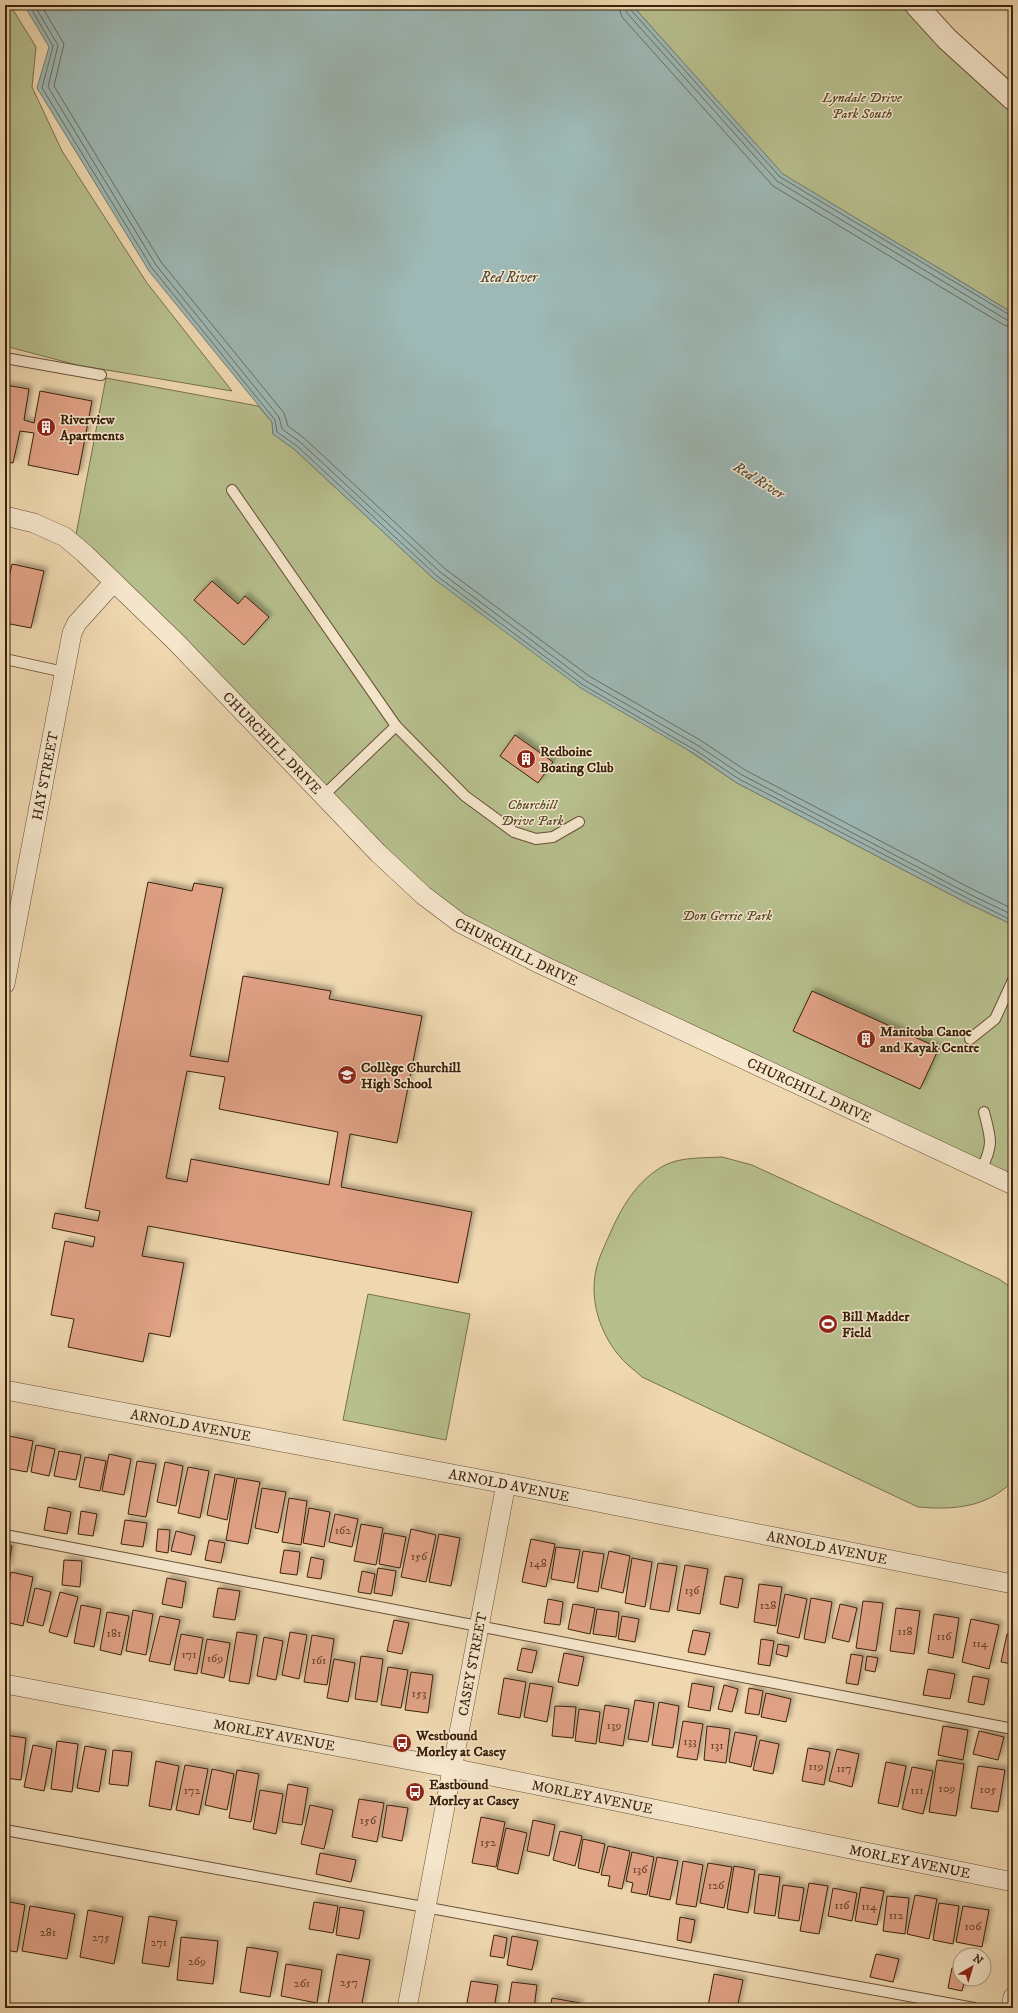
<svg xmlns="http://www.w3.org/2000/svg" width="1018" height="2013" viewBox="0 0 1018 2013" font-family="'IM FELL DW Pica',serif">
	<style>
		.green { fill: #b7bf8d; stroke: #79704c }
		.water { fill: #9db8b5; stroke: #767c71 }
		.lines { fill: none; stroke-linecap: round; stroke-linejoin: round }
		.shore { stroke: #6c6d60; stroke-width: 1 }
		.building { fill: #e0a185; stroke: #3b220c; fill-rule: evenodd; filter: url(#shadow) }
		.service-casing { stroke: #685035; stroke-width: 12 }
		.minor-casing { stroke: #685035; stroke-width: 20 }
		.tertiary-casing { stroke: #685035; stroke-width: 24 }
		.service { stroke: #f5e6cc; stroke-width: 10 }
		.minor { stroke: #f5e6cc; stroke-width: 19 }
		.tertiary { stroke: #f5e6cc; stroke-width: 22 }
		.labels { text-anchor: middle; stroke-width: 3; stroke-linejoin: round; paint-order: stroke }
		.number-label { font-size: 12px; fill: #64422a }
		.park-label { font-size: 14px; font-style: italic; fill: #5a492c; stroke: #f5e6cc }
		.poi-label { font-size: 14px; font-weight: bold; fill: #3b220c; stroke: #f5e6cc; text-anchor: start }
		.street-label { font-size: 14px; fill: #3b220c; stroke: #f5e6cc }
		.water-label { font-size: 15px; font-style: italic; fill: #584f3f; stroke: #f5e6cc }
	</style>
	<defs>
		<filter id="shadow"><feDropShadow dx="3.5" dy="-3.5" stdDeviation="2" flood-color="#0004"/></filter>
	</defs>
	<rect width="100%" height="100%" fill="#efd8b0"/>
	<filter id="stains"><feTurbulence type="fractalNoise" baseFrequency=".005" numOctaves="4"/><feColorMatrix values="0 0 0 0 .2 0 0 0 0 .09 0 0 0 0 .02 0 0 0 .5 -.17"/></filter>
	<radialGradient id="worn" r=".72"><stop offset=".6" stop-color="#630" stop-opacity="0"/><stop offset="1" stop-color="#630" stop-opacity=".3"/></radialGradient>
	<g class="green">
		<path d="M5,5H10L36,47L32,87L62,151L147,283L232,391L77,365L5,346Z"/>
		<path d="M632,5H908L1013,110V313L782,174Z"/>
		<path d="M106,378L258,406L272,422L273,434L294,449L434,579L737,783L965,902L1013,925V1185L460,923L74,545Z"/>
		<path d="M722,1157L752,1165L999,1279L1013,1289V1481C986,1508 954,1510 918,1507L642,1377C636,1371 628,1366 622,1359C600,1335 588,1298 597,1266C600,1254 607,1241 612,1229C624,1203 639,1179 665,1165C681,1157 704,1158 722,1157Z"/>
		<path d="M368,1294L470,1314L446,1440L343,1420Z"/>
	</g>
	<path class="water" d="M24,5H632L783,174L1013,313V925L965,902L737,783L693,753L581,688L434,579L294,449L273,434L272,422L149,271L37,88L49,47Z"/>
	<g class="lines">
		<g class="shore">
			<path d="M29,5L53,46L42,88L152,268L275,420L277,432L297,446L437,576L583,685L695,750L739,779L967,898L1013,921"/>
			<path d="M34,5L58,45L48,87L156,265L279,417L282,429L300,442L440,572L586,681L697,745L742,775L969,894L1013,915"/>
			<path d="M41,5L64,44L54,86L161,262L284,413L288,426L304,438L444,568L589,676L700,740L745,770L972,889L1013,909"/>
			<path d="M618,5L622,17L773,186L1004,325L1013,328"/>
			<path d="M624,5L627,13L777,181L1007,320L1013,322"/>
			<path d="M629,5L630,9L780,177L1013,317"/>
		</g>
	</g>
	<g class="building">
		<path d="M5,385L29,389L24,420L34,423L40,391L92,401L78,475L28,465L34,433L20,431L13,463L5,462Z"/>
		<path d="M12,564L44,571L31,628L5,623V596Z"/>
		<path d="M212,581L238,604L245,596L269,617L244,645L194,600Z"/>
		<path d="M515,735L553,762L538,783L500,756Z"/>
		<path d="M148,882L192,891L194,883L223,888L190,1056L228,1062L243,976L331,991L329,999L422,1016L397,1143L350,1134L341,1187L472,1212L458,1283L148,1226L142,1256L184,1263L170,1337L149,1333L143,1362L68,1347L74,1319L51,1315L65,1241L93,1247L95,1237L52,1228L55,1213L98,1221L100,1211L85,1208ZM187,1071L225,1077L219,1109L338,1132L329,1185L191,1159L187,1182L166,1178Z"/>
		<path d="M812,991L939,1048L920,1089L793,1031Z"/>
		<path d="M9,1436L33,1441L27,1472L5,1468Z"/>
		<path d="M36,1445L55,1449L49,1476L31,1472Z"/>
		<path d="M59,1451L81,1455L76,1480L54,1476Z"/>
		<path d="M109,1454L131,1459L124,1495L102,1491Z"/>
		<path d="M85,1457L106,1461L100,1491L79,1487Z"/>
		<path d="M137,1461L156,1464L146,1517L128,1514Z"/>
		<path d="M165,1462L183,1466L176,1506L157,1502Z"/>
		<path d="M188,1467L209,1471L200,1518L178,1513Z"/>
		<path d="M215,1474L235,1478L227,1520L207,1515Z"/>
		<path d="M237,1478L260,1482L248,1544L226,1540Z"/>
		<path d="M262,1488L286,1492L278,1533L255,1528Z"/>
		<path d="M289,1498L307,1501L301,1545L282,1542Z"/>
		<path d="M48,1507L71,1512L67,1534L44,1530Z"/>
		<path d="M309,1508L330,1512L324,1547L303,1543Z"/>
		<path d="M81,1511L97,1514L93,1536L78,1534Z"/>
		<path d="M335,1514L358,1519L352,1547L329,1542Z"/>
		<path d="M125,1520L147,1523L143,1547L121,1544Z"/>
		<path d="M361,1524L383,1528L376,1565L354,1561Z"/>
		<path d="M158,1529L170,1530L168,1553L156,1551Z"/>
		<path d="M411,1529L436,1535L426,1582L401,1577Z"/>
		<path d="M176,1531L195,1536L191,1555L171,1551Z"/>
		<path d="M384,1533L406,1537L400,1568L379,1564Z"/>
		<path d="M439,1534L460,1538L451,1586L429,1582Z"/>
		<path d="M531,1539L555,1544L546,1587L522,1582Z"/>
		<path d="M209,1540L225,1543L221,1563L205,1560Z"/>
		<path d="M5,1545L12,1546L8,1569L5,1568Z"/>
		<path d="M556,1547L580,1550L574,1583L551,1579Z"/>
		<path d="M284,1550L300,1552L297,1575L280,1573Z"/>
		<path d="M583,1551L604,1554L598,1592L577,1588Z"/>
		<path d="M609,1551L630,1556L623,1593L601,1588Z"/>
		<path d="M311,1557L324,1560L321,1579L307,1577Z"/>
		<path d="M632,1558L652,1562L645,1607L625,1603Z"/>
		<path d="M64,1560L82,1561L80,1587L62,1585Z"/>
		<path d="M658,1563L677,1566L669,1612L650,1609Z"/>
		<path d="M685,1565L708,1569L700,1614L677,1610Z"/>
		<path d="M378,1568L396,1571L392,1596L374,1593Z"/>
		<path d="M362,1571L375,1574L371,1594L358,1592Z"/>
		<path d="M11,1572L33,1577L23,1626L5,1622V1601Z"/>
		<path d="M725,1576L743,1579L738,1608L720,1604Z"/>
		<path d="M167,1578L186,1582L182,1608L162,1604Z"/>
		<path d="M759,1584L782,1587L776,1626L754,1622Z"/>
		<path d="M35,1588L51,1592L43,1626L27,1622Z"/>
		<path d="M218,1588L240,1591L235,1620L213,1617Z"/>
		<path d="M60,1592L78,1597L67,1637L49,1632Z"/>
		<path d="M785,1594L807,1599L799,1638L777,1633Z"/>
		<path d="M811,1598L832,1602L825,1643L804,1639Z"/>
		<path d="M548,1599L563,1602L560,1625L544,1623Z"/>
		<path d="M863,1601L883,1603L876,1651L856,1648Z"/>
		<path d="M573,1604L595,1608L590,1634L568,1629Z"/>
		<path d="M840,1604L857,1608L849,1642L832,1638Z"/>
		<path d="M81,1605L101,1609L94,1647L74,1643Z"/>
		<path d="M896,1608L920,1611L914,1654L890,1651Z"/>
		<path d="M597,1609L619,1612L616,1637L593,1634Z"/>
		<path d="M133,1610L153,1614L146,1655L126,1651Z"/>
		<path d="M107,1612L129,1616L121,1655L100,1650Z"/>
		<path d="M934,1614L959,1618L953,1658L928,1653Z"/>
		<path d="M160,1616L180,1620L170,1665L149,1661Z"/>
		<path d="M622,1616L639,1619L635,1642L618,1639Z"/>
		<path d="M971,1619L999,1625L989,1669L962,1662Z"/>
		<path d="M394,1620L409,1623L402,1654L387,1651Z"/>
		<path d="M693,1630L710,1633L705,1655L688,1652Z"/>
		<path d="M237,1632L257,1635L249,1684L229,1681Z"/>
		<path d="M290,1632L307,1635L299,1679L282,1675Z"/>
		<path d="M181,1634L203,1638L197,1674L174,1670Z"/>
		<path d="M1007,1634L1013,1635V1664L1001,1662Z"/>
		<path d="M312,1635L334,1639L327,1685L304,1682Z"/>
		<path d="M264,1637L283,1641L276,1680L257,1676Z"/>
		<path d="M207,1639L230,1643L224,1678L201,1673Z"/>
		<path d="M761,1639L774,1641L770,1666L758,1664Z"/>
		<path d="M778,1644L789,1646L787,1657L776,1654Z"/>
		<path d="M522,1648L537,1651L532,1673L517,1670Z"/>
		<path d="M564,1653L584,1657L578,1686L558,1682Z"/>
		<path d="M851,1654L863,1656L858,1685L846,1683Z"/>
		<path d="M361,1656L383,1659L377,1702L355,1699Z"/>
		<path d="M867,1656L878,1658L875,1672L865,1670Z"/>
		<path d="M334,1659L355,1663L348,1702L327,1698Z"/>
		<path d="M388,1667L408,1670L401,1708L381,1705Z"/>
		<path d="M928,1669L955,1674L950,1699L923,1695Z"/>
		<path d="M411,1672L433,1675L428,1713L405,1710Z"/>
		<path d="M973,1676L989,1679L984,1705L968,1702Z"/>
		<path d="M504,1678L526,1682L520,1718L498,1714Z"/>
		<path d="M530,1683L553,1687L547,1722L524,1717Z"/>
		<path d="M692,1683L714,1687L710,1711L688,1707Z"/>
		<path d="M724,1685L738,1689L732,1712L718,1709Z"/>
		<path d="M749,1688L763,1691L759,1715L745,1713Z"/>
		<path d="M766,1693L791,1699L786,1722L761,1717Z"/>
		<path d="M635,1700L654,1703L648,1742L628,1739Z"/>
		<path d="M659,1702L679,1706L673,1748L652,1745Z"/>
		<path d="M605,1705L629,1709L623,1746L599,1742Z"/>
		<path d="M555,1706L576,1707L573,1738L552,1736Z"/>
		<path d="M579,1709L600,1712L596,1744L575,1741Z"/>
		<path d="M683,1721L703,1724L697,1760L677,1757Z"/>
		<path d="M707,1726L730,1729L726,1763L704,1760Z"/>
		<path d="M943,1726L968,1730L963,1760L938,1755Z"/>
		<path d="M979,1731L1004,1737L998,1760L973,1754Z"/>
		<path d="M735,1732L757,1736L751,1767L729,1762Z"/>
		<path d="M5,1735L26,1738L21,1780L5,1778Z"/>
		<path d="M760,1740L779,1744L773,1774L753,1770Z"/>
		<path d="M57,1741L78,1744L72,1792L51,1789Z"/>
		<path d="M33,1745L52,1749L44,1791L24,1787Z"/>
		<path d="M85,1746L106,1750L99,1792L77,1788Z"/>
		<path d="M808,1748L830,1752L824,1785L802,1781Z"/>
		<path d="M837,1749L859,1754L852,1787L829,1781Z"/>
		<path d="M113,1750L132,1752L128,1786L109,1784Z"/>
		<path d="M937,1760L964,1764L956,1816L929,1812Z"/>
		<path d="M156,1761L179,1766L171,1810L149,1806Z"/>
		<path d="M886,1762L906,1766L898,1807L878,1803Z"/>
		<path d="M185,1765L208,1769L199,1815L176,1810Z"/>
		<path d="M978,1766L1005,1770L998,1812L971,1808Z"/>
		<path d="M912,1767L933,1771L923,1814L902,1809Z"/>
		<path d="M212,1769L234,1774L227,1810L205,1805Z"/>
		<path d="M237,1770L259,1774L251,1822L229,1818Z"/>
		<path d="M288,1784L308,1788L302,1825L282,1822Z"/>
		<path d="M260,1790L283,1794L276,1834L253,1829Z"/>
		<path d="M359,1799L384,1803L377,1842L352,1837Z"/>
		<path d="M310,1805L333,1810L324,1849L301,1844Z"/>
		<path d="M387,1805L408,1808L402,1841L382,1837Z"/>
		<path d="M481,1817L505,1822L496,1867L472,1863Z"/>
		<path d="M533,1820L555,1825L549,1856L527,1851Z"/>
		<path d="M506,1828L527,1833L518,1874L497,1869Z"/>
		<path d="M560,1831L582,1836L575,1866L553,1860Z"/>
		<path d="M583,1839L605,1844L599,1873L578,1868Z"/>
		<path d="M608,1846L630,1851L622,1889L608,1886L610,1876L601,1875Z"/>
		<path d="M632,1852L654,1857L647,1895L631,1892L633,1883L626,1881Z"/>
		<path d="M320,1853L356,1860L351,1882L316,1874Z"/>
		<path d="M657,1857L678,1861L670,1900L649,1896Z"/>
		<path d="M683,1861L703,1865L696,1907L676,1904Z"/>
		<path d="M708,1863L732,1867L724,1908L700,1903Z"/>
		<path d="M734,1866L755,1870L748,1913L727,1909Z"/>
		<path d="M759,1874L780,1877L775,1916L754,1913Z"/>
		<path d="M809,1883L828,1886L819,1934L800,1931Z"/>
		<path d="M783,1885L804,1888L799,1921L778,1918Z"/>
		<path d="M861,1887L884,1891L877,1925L855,1921Z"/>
		<path d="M833,1888L857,1893L852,1921L828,1916Z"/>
		<path d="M915,1895L937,1899L929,1939L907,1934Z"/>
		<path d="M887,1896L909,1898L905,1934L883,1931Z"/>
		<path d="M5,1901L25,1905L17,1952L5,1950Z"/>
		<path d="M314,1902L338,1906L333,1933L309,1929Z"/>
		<path d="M939,1903L959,1906L953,1944L933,1940Z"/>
		<path d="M30,1906L75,1914L67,1959L22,1951Z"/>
		<path d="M963,1906L989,1910L982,1947L956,1942Z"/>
		<path d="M340,1907L364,1911L359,1939L336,1935Z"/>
		<path d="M88,1910L123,1917L114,1964L80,1957Z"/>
		<path d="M149,1916L177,1921L169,1967L142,1963Z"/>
		<path d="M680,1917L695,1920L691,1943L677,1940Z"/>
		<path d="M494,1935L507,1938L504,1958L490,1956Z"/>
		<path d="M512,1936L538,1941L532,1970L507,1965Z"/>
		<path d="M181,1937L218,1941L213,1984L177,1980Z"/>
		<path d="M247,1947L278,1952L270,1997L240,1992Z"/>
		<path d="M337,1954L370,1960L361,2008L328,2004Z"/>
		<path d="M876,1954L899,1959L893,1982L870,1977Z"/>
		<path d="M286,1964L322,1970L317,2003L281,1996Z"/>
		<path d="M952,1968L960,1969V1979H965L962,1991L948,1988Z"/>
		<path d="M714,1974L743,1980L737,2008H720L708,2006Z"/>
		<path d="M471,1981L498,1985L494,2008H466Z"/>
		<path d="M512,1982L537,1985L534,2008H508Z"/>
		<path d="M552,1998L580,2003L579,2008H550Z"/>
	</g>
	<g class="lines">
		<g class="service-casing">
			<g id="service">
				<path d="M5,358L101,375"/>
				<path d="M232,490L396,726L465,796L514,832L536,839L553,837L579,822"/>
				<path d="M5,659L64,672"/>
				<path d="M323,796L396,726"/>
				<path d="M970,1039L995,1019L1013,980"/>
				<path d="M981,1170C994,1144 991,1139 984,1112"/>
				<path d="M5,1535L1013,1729"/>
				<path d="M5,1830L974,2008"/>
			</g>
		</g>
		<g class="minor-casing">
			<g id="minor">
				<path id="s1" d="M5,516L34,523L65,537L85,554L176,642L378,853L423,895L460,923L540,964L1013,1185"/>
				<path id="s2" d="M5,984L72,633L77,623L114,582"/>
				<path id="s3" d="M5,1390L506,1484L1013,1584"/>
				<path id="s4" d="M5,1684L452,1768L1013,1882"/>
				<path id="s5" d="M407,2008L506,1484"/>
				<path d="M1011,2008L1013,1997"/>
			</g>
		</g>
		<g class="tertiary-casing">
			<path id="tertiary" d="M916,5L947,39L1013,99"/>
		</g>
		<use href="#service" class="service"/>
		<use href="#minor" class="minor"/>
		<use href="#tertiary" class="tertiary"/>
	</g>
	<defs>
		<g id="building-disc" transform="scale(1)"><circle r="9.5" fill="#8f2418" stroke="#f5e6cc"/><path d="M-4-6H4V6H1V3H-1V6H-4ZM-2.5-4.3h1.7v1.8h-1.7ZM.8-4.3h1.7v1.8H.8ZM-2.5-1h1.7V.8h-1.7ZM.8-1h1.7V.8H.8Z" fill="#fff"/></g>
		<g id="school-disc" transform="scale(1)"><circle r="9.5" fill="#8f2418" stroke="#f5e6cc"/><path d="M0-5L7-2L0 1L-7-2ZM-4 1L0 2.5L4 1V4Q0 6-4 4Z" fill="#fff"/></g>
		<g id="stadium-disc" transform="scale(1)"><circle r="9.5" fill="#8f2418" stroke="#f5e6cc"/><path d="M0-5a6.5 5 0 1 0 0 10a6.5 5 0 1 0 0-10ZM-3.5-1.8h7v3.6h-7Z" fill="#fff"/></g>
		<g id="bus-disc" transform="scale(1)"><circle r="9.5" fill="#8f2418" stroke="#f5e6cc"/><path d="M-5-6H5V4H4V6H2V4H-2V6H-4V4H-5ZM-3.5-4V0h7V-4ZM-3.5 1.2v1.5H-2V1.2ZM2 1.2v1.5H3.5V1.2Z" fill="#fff"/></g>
	</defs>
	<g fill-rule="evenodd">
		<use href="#building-disc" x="46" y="427"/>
		<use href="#building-disc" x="526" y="759"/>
		<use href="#building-disc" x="866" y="1039"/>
		<use href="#school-disc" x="347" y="1075"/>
		<use href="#stadium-disc" x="828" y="1324"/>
		<use href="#bus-disc" x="402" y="1743"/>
		<use href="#bus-disc" x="415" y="1792"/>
	</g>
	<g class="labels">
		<g class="number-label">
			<text x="343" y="1534">162</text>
			<text x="419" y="1560">156</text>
			<text x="538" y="1567">148</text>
			<text x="692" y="1594">136</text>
			<text x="768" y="1609">128</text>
			<text x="905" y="1635">118</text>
			<text x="114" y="1637">181</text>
			<text x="944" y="1640">116</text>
			<text x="980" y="1647">114</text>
			<text x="189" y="1658">171</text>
			<text x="215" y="1662">169</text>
			<text x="319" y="1664">161</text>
			<text x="419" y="1697">153</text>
			<text x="614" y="1729">139</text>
			<text x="690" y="1745">133</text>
			<text x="717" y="1749">131</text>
			<text x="816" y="1770">119</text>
			<text x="844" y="1772">117</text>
			<text x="947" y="1792">109</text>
			<text x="988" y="1793">105</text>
			<text x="192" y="1794">172</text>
			<text x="917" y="1794">111</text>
			<text x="368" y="1824">156</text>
			<text x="488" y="1846">152</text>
			<text x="640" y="1873">136</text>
			<text x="716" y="1889">126</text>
			<text x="842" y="1909">116</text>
			<text x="869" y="1910">114</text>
			<text x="896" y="1919">112</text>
			<text x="973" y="1930">106</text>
			<text x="48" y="1936">281</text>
			<text x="101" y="1941">275</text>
			<text x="159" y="1946">271</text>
			<text x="197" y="1965">269</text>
			<text x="349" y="1986">257</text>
			<text x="302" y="1987">261</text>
		</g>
		<g class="park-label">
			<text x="862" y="102">Lyndale Drive<tspan x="862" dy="16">Park South</tspan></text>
			<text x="532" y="809">Churchill<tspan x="532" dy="16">Drive Park</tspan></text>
			<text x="727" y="920">Don Gerrie Park</text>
		</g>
		<g class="poi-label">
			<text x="60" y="424">Riverview<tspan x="60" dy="16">Apartments</tspan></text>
			<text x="540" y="756">Redboine<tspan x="540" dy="16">Boating Club</tspan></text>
			<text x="880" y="1036">Manitoba Canoe<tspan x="880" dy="16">and Kayak Centre</tspan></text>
			<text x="361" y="1072">Collège Churchill<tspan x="361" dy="16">High School</tspan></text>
			<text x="842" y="1321">Bill Madder<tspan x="842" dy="16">Field</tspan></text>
			<text x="416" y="1740">Westbound<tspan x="416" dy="16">Morley at Casey</tspan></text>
			<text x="429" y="1789">Eastbound<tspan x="429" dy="16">Morley at Casey</tspan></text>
		</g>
		<g class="street-label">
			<text dy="5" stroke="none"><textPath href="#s1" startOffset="356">CHURCHILL DRIVE</textPath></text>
			<text dy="5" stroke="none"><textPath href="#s2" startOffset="212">HAY STREET</textPath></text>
			<text dy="5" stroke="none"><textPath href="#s1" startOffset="680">CHURCHILL DRIVE</textPath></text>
			<text dy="5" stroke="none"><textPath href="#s1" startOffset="1004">CHURCHILL DRIVE</textPath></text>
			<text dy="5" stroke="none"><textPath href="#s3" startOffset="189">ARNOLD AVENUE</textPath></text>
			<text dy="5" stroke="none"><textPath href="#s3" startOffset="513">ARNOLD AVENUE</textPath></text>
			<text dy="5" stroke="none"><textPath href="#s3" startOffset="837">ARNOLD AVENUE</textPath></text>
			<text dy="5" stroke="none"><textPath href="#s5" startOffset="350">CASEY STREET</textPath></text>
			<text dy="5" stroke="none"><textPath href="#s4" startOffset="274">MORLEY AVENUE</textPath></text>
			<text dy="5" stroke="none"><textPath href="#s4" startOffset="598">MORLEY AVENUE</textPath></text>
			<text dy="5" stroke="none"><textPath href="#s4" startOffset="922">MORLEY AVENUE</textPath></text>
		</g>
		<g class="water-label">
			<text x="509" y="282">Red River</text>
			<text transform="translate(759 480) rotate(32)" y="5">Red River</text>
		</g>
	</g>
	<rect width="1018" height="2013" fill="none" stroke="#efd8b0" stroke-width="20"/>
	<rect x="6" y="6" width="1006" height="2001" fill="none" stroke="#3b220c" stroke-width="2"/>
	<rect x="10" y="10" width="998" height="1993" fill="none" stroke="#3b220c"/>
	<g transform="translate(972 1967) rotate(38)"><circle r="19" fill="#f5e6cc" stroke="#ab987f"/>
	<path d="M0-3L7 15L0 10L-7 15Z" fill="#8f2418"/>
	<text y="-6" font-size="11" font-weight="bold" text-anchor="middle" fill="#3b220c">N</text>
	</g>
	<rect width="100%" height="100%" filter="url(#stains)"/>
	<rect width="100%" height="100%" fill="url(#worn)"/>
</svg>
